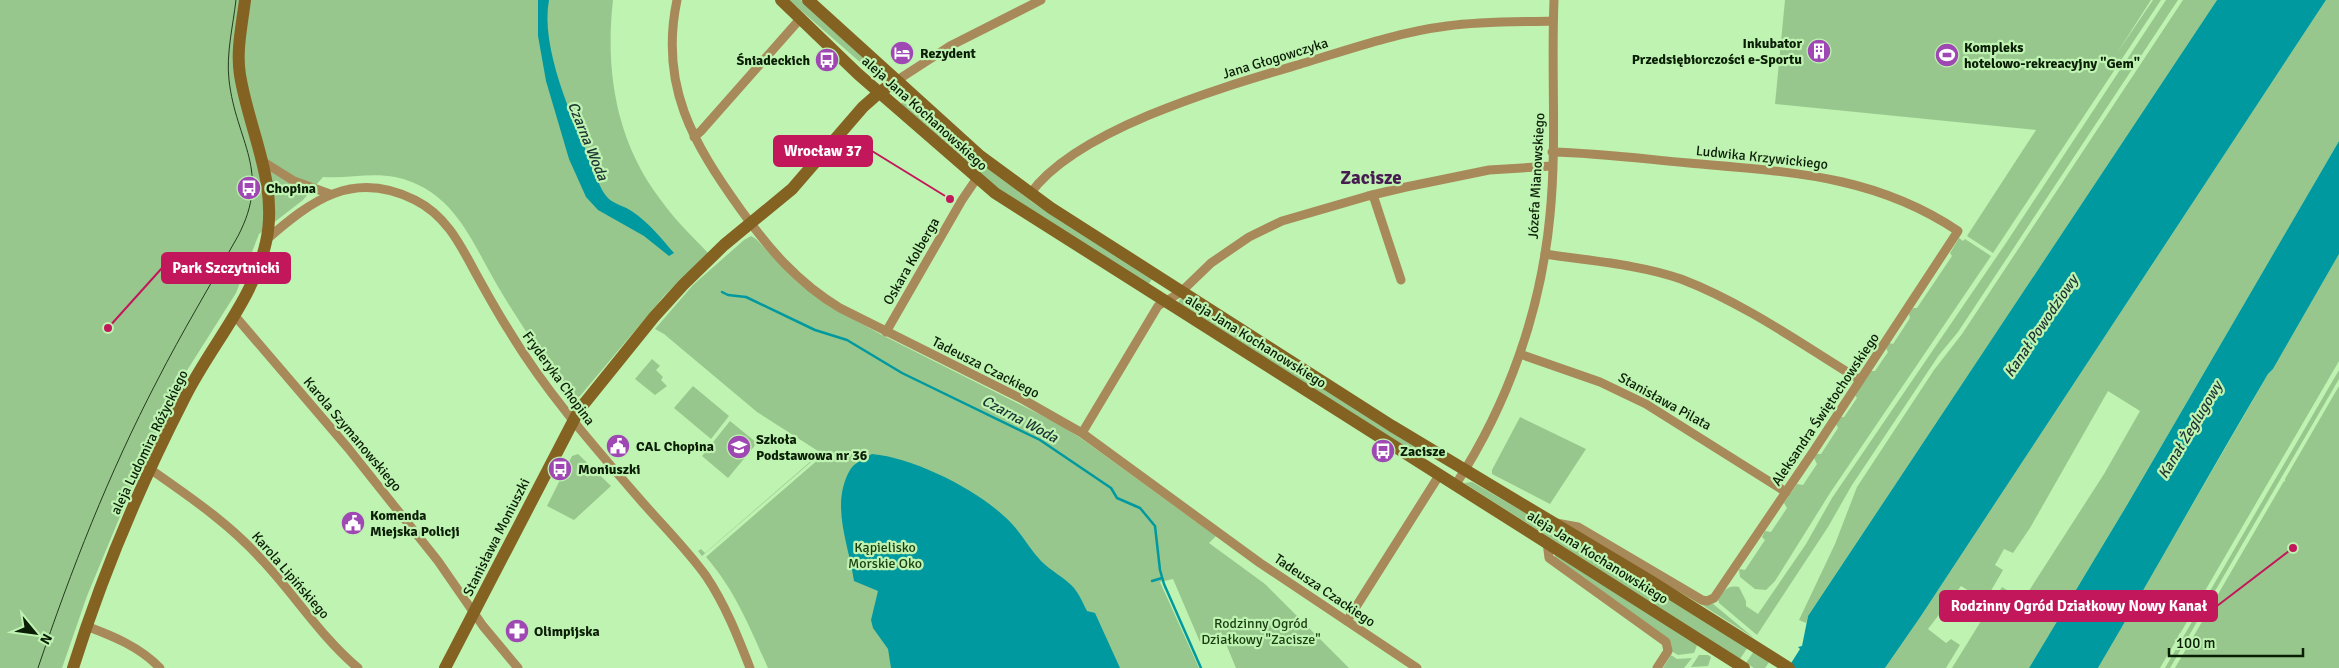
<svg xmlns="http://www.w3.org/2000/svg" width="2339" height="668" viewBox="0 0 2339 668" font-family="Signika,sans-serif">
	<style>
		.green { fill: #98c78d }
		.water { fill: #00999f }
		.lines { fill: none; stroke-linecap: round; stroke-linejoin: round }
		.stream { stroke: #00999f; stroke-width: 2.5 }
		.street { stroke: #a88a5a; stroke-width: 9 }
		.secondary { stroke: #846222; stroke-width: 12 }
		.tram { stroke: #233b1d; stroke-width: 1 }
		.labels { text-anchor: middle; stroke-width: 4.5; stroke-linejoin: round; paint-order: stroke }
		.poi-label { font-size: 14px; font-weight: bold; fill: #0a1d05; stroke: #bff3b2; text-anchor: start }
		.street-label { font-size: 14px; fill: #0a1d05; stroke: #bff3b2 }
		.park-label { font-size: 14px; fill: #1a3d10; stroke: #bff3b2 }
		.water-label { font-size: 15px; font-style: italic; fill: #1e3334; stroke: #bff3b2 }
		.district-label { font-size: 19px; font-weight: bold; fill: #471d51; stroke: #bff3b2 }
		.leader { fill: none; stroke: #c2185b; stroke-width: 2 }
		.callout-dot { fill: #c2185b; stroke: #bff3b2; stroke-width: 2 }
		.callout { fill: #c2185b; stroke: #c2185b; stroke-width: 2 }
		.callout-label { font-size: 15px; text-anchor: middle; font-weight: bold; fill: #fff }
	</style>
	<rect width="100%" height="100%" fill="#bff3b2"/>
	<g class="green">
		<path d="M0,0H613C605,71 616,141 660,199C674,219 692,236 708,253L664,296L580,396L575,399L571,397C547,362 522,327 500,290C472,244 456,190 395,177C371,172 347,179 323,177L303,200L259,234L236,293L186,372L143,461L87,596L62,668H0Z"/>
		<path d="M789,0H801L864,59L861,63Z"/>
		<path d="M1785,0H2151L2117,53L2153,0H2161L1993,253L1967,236L2036,130L1775,104Z"/>
		<path d="M2166,0H2178L1958,332L1939,355L1852,485L1828,527L1757,635L1719,603L1718,599C1724,590 1728,585 1739,587L1746,601V606L1758,614L1806,544L1832,498L2006,243Z"/>
		<path d="M2183,0H2217L1808,616L1806,623L1799,620L1835,544L1857,487L1934,370L1962,334Z"/>
		<path d="M2326,0H2339V141L2127,505L2029,668H1952L2002,587L2023,600L2104,474L2140,411L2108,391L2030,528L2013,553L2004,549L1995,565L2003,570L1985,601L1961,586L1928,629L1946,643L1951,639L1960,645L1946,668H1885L1921,616Z"/>
		<path d="M903,101L958,150L983,165L1035,204L1152,279L1148,285L992,184L901,104Z"/>
		<path d="M751,236L756,239L796,281L828,305L882,335L1059,424L1082,439L1216,536L1209,543L1265,584L1349,668H1236L1221,632L1200,642L1173,579L1160,582L1199,668H768C750,628 735,590 706,557L820,458L818,456L702,556L698,551L701,549L705,553L818,455V451L757,412L664,334L655,329L693,285L744,240Z"/>
		<path d="M1959,238L1963,241L1965,239L1991,256L1830,493L1775,581L1766,590L1755,589L1740,577L1739,569L1745,570L1765,540L1762,537L1765,531L1771,532L1787,508L1784,503L1797,484L1803,485L1817,464L1814,458L1817,454H1821L1838,428L1836,424L1841,417H1844L1857,398L1855,395L1871,371H1875L1888,352L1886,348L1889,343L1893,344L1910,318L1909,314L1913,308H1917L1952,256L1950,253Z"/>
		<path d="M2339,254V361L2160,668H2098L2268,374L2273,369Z"/>
		<path d="M1180,299H1183L1427,453L1423,458L1178,303Z"/>
		<path d="M652,359L660,366L656,370L663,377L661,380L667,386L655,395L635,379Z"/>
		<path d="M2339,370V379L2170,668H2165Z"/>
		<path d="M693,386L729,416L711,439L674,408Z"/>
		<path d="M2339,386V668H2175L2284,481L2285,482V479Z"/>
		<path d="M1520,417L1586,449L1550,504L1492,474V470Z"/>
		<path d="M730,421L757,443L728,478L702,456Z"/>
		<path d="M578,454L611,486L574,520L547,506L572,456Z"/>
		<path d="M1472,482L1566,536L1748,647L1740,659L1464,483Z"/>
		<path d="M1555,555L1698,643L1694,653L1678,655L1671,651L1555,558Z"/>
		<path d="M1699,603H1712L1754,638Z"/>
		<path d="M1754,651L1770,661L1765,668H1754L1746,663Z"/>
		<path d="M1671,655L1677,659L1692,658L1684,668H1663Z"/>
		<path d="M1699,655H1708L1711,657L1708,666L1691,667Z"/>
	</g>
	<g class="water">
		<path d="M538,0H549C540,47 572,118 591,162C595,172 599,188 607,197C613,204 625,206 633,212C649,223 661,238 674,253L669,256L644,236L598,210L586,197L569,159L546,81L538,36Z"/>
		<path d="M2217,0H2326L1921,616L1885,668H1788L1800,649L1798,647L1802,646L1808,616Z"/>
		<path d="M2339,141V254L2273,369L2268,374C2210,472 2155,571 2098,668H2029L2127,505Z"/>
		<path d="M872,454C914,458 974,488 1005,517C1019,529 1028,547 1041,561C1051,571 1064,577 1074,588C1079,594 1083,603 1087,611L1095,613L1120,668H891L888,649L873,628L871,620L878,591L854,581C849,545 830,505 850,470C854,463 865,458 872,454Z"/>
	</g>
	<g class="lines">
		<g class="stream">
			<path d="M722,292L728,295L746,297L815,330L847,340L902,373L1040,440L1111,488L1117,498L1140,508L1155,526L1160,570L1164,584L1201,668"/>
			<path d="M1152,581L1162,578"/>
		</g>
		<g class="street">
			<path d="M677,0C659,86 693,143 741,210C769,249 798,283 840,308L1024,400L1082,433L1260,563L1417,668"/>
			<path d="M896,81L950,46L1041,0"/>
			<path d="M694,137L701,131L800,19"/>
			<path d="M1552,152C1598,153 1644,159 1689,163C1787,172 1873,174 1958,231L1813,452L1714,598L1707,601L1702,600L1578,527L1556,523"/>
			<path d="M262,161L294,181L330,194"/>
			<path d="M1030,194C1077,128 1227,86 1304,63C1350,49 1399,32 1447,26C1482,21 1518,22 1553,21"/>
			<path d="M1373,195L1401,280"/>
			<path d="M266,240C312,200 353,169 415,200C445,215 459,242 474,270C485,290 496,310 508,329C544,389 591,443 637,496C660,523 685,547 706,576C725,604 738,637 750,668"/>
			<path d="M1545,254C1589,261 1638,264 1681,279C1744,303 1803,345 1860,380"/>
			<path d="M235,316L348,448L438,561L483,626L518,668"/>
			<path d="M886,332L962,200L977,178"/>
			<path d="M1520,354L1600,382L1646,404L1786,492"/>
			<path d="M1082,433L1158,306L1181,292L1211,263L1249,237L1282,221L1368,196L1406,187L1489,170L1552,166"/>
			<path d="M150,469C190,497 230,524 262,560C295,595 321,637 358,668"/>
			<path d="M1456,484C1508,404 1541,311 1550,215C1557,144 1551,72 1554,0"/>
			<path d="M1547,542L1549,558L1666,642L1668,651L1657,668"/>
			<path d="M1347,621L1440,474"/>
			<path d="M86,626C113,636 140,647 160,668"/>
		</g>
		<g class="secondary">
			<path d="M781,0L858,74L995,193L1744,668"/>
			<path d="M808,0L979,155L1051,208L1392,426L1652,582L1789,668"/>
			<path d="M73,668C102,575 140,485 184,399C210,346 253,301 266,242C279,184 249,131 240,75C236,51 242,25 245,0"/>
			<path d="M445,668L579,410L654,317L683,285L724,245L792,189L863,107L880,92L896,81"/>
		</g>
		<path class="tram" d="M38,668C71,570 109,473 157,381C182,332 211,284 238,236C272,171 236,142 229,80C226,54 233,26 236,0"/>
	</g>
	<defs>
		<g id="building-disc" transform="scale(1.25)"><circle r="9.5" fill="#9f48b4" stroke="#bff3b2"/><path d="M-4-6H4V6H1V3H-1V6H-4ZM-2.5-4.3h1.7v1.8h-1.7ZM.8-4.3h1.7v1.8H.8ZM-2.5-1h1.7V.8h-1.7ZM.8-1h1.7V.8H.8Z" fill="#fff"/></g>
		<g id="hotel-disc" transform="scale(1.25)"><circle r="9.5" fill="#9f48b4" stroke="#bff3b2"/><path d="M-6-4.5h1.5V1H6V5H4.5V3h-9V5H-6ZM-4 0a1.8 1.8 0 1 1 3.6 0ZM.5 0V-2.5h3Q6-2.5 6 0Z" fill="#fff"/></g>
		<g id="stadium-disc" transform="scale(1.25)"><circle r="9.5" fill="#9f48b4" stroke="#bff3b2"/><path d="M0-5a6.5 5 0 1 0 0 10a6.5 5 0 1 0 0-10ZM-3.5-1.8h7v3.6h-7Z" fill="#fff"/></g>
		<g id="bus-disc" transform="scale(1.25)"><circle r="9.5" fill="#9f48b4" stroke="#bff3b2"/><path d="M-5-6H5V4H4V6H2V4H-2V6H-4V4H-5ZM-3.5-4V0h7V-4ZM-3.5 1.2v1.5H-2V1.2ZM2 1.2v1.5H3.5V1.2Z" fill="#fff"/></g>
		<g id="civic-disc" transform="scale(1.25)"><circle r="9.5" fill="#9f48b4" stroke="#bff3b2"/><path d="M-.6-6.5H3V-4.5H.6V-3L4-1V1h2V6H-6V1h2V-1L-.6-3ZM-1.2 2.5V6h2.4V2.5Z" fill="#fff"/></g>
		<g id="school-disc" transform="scale(1.25)"><circle r="9.5" fill="#9f48b4" stroke="#bff3b2"/><path d="M0-5L7-2L0 1L-7-2ZM-4 1L0 2.5L4 1V4Q0 6-4 4Z" fill="#fff"/></g>
		<g id="pharmacy-disc" transform="scale(1.25)"><circle r="9.5" fill="#9f48b4" stroke="#bff3b2"/><path d="M-2-6h4v4h4v4h-4v4h-4v-4h-4v-4h4Z" fill="#fff"/></g>
	</defs>
	<g fill-rule="evenodd">
		<use href="#building-disc" x="1819" y="51"/>
		<use href="#hotel-disc" x="902" y="53"/>
		<use href="#stadium-disc" x="1947" y="55"/>
		<use href="#bus-disc" x="827" y="60"/>
		<use href="#bus-disc" x="249" y="188"/>
		<use href="#civic-disc" x="618" y="446"/>
		<use href="#school-disc" x="739" y="447"/>
		<use href="#bus-disc" x="1383" y="451"/>
		<use href="#bus-disc" x="560" y="469"/>
		<use href="#civic-disc" x="353" y="523"/>
		<use href="#pharmacy-disc" x="517" y="631"/>
	</g>
	<g class="labels">
		<g class="poi-label">
			<text x="1802" y="48" text-anchor="end">Inkubator<tspan x="1802" dy="16">Przedsiębiorczości e-Sportu</tspan></text>
			<text x="1964" y="52">Kompleks<tspan x="1964" dy="16">hotelowo-rekreacyjny "Gem"</tspan></text>
			<text x="920" y="58">Rezydent</text>
			<text x="810" y="65" text-anchor="end">Śniadeckich</text>
			<text x="266" y="193">Chopina</text>
			<text x="756" y="444">Szkoła<tspan x="756" dy="16">Podstawowa nr 36</tspan></text>
			<text x="636" y="451">CAL Chopina</text>
			<text x="1400" y="456">Zacisze</text>
			<text x="578" y="474">Moniuszki</text>
			<text x="370" y="520">Komenda<tspan x="370" dy="16">Miejska Policji</tspan></text>
			<text x="534" y="636">Olimpijska</text>
		</g>
		<g class="street-label">
			<text transform="translate(1275 58) rotate(-17)" y="5">Jana Głogowczyka</text>
			<text transform="translate(925 113) rotate(42)" y="5">aleja Jana Kochanowskiego</text>
			<text transform="translate(1762 157) rotate(6)" y="5">Ludwika Krzywickiego</text>
			<text transform="translate(1536 176) rotate(-87)" y="5">Józefa Mianowskiego</text>
			<text transform="translate(911 261) rotate(-60)" y="5">Oskara Kolberga</text>
			<text transform="translate(1256 341) rotate(32)" y="5">aleja Jana Kochanowskiego</text>
			<text transform="translate(986 367) rotate(27)" y="5">Tadeusza Czackiego</text>
			<text transform="translate(559 378) rotate(54)" y="5">Fryderyka Chopina</text>
			<text transform="translate(1665 401) rotate(29)" y="5">Stanisława Pilata</text>
			<text transform="translate(1825 409) rotate(-56)" y="5">Aleksandra Świętochowskiego</text>
			<text transform="translate(353 434) rotate(50)" y="5">Karola Szymanowskiego</text>
			<text transform="translate(149 442) rotate(-64)" y="5">aleja Ludomira Różyckiego</text>
			<text transform="translate(496 537) rotate(-63)" y="5">Stanisława Moniuszki</text>
			<text transform="translate(1598 557) rotate(32)" y="5">aleja Jana Kochanowskiego</text>
			<text transform="translate(291 575) rotate(49)" y="5">Karola Lipińskiego</text>
			<text transform="translate(1325 590) rotate(34)" y="5">Tadeusza Czackiego</text>
		</g>
		<g class="park-label">
			<text x="885" y="552">Kąpielisko<tspan x="885" dy="16">Morskie Oko</tspan></text>
			<text x="1261" y="628">Rodzinny Ogród<tspan x="1261" dy="16">Działkowy "Zacisze"</tspan></text>
		</g>
		<g class="water-label">
			<text transform="translate(588 141) rotate(68)" y="5">Czarna Woda</text>
			<text transform="translate(2041 326) rotate(-56)" y="5">Kanał Powodziowy</text>
			<text transform="translate(1020 419) rotate(28)" y="5">Czarna Woda</text>
			<text transform="translate(2190 430) rotate(-59)" y="5">Kanał Żeglugowy</text>
		</g>
		<g class="district-label">
			<text x="1371" y="184">Zacisze</text>
		</g>
	</g>
	<path class="leader" d="M950 199L872 151M108 328L162 268M2293 548L2217 606"/>
	<g class="callout-dot">
		<circle cx="950" cy="199" r="5"/>
		<circle cx="108" cy="328" r="5"/>
		<circle cx="2293" cy="548" r="5"/>
	</g>
	<g class="callout">
		<rect x="774" y="136" width="98" height="30" rx="5"/>
		<rect x="162" y="253" width="128" height="30" rx="5"/>
		<rect x="1940" y="591" width="277" height="30" rx="5"/>
	</g>
	<g class="callout-label">
		<text x="823" y="156">Wrocław 37</text>
		<text x="226" y="273">Park Szczytnicki</text>
		<text x="2079" y="611">Rodzinny Ogród Działkowy Nowy Kanał</text>
	</g>
	<g transform="translate(35 633) rotate(119)" stroke="#bff3b2" stroke-width="4" paint-order="stroke">
	<path d="M0-4L9 19L0 12L-9 19Z" fill="#0a1d05"/>
	<text y="-8" font-size="14" font-weight="bold" text-anchor="middle" fill="#0a1d05">N</text>
	</g>
	<path d="M2169 648v8h134v-8" fill="none" stroke="#0a1d05" stroke-width="2.5"/>
	<text x="2176" y="648" font-size="15" fill="#0a1d05" stroke="#bff3b2" stroke-width="4" paint-order="stroke">100 m</text>
</svg>
